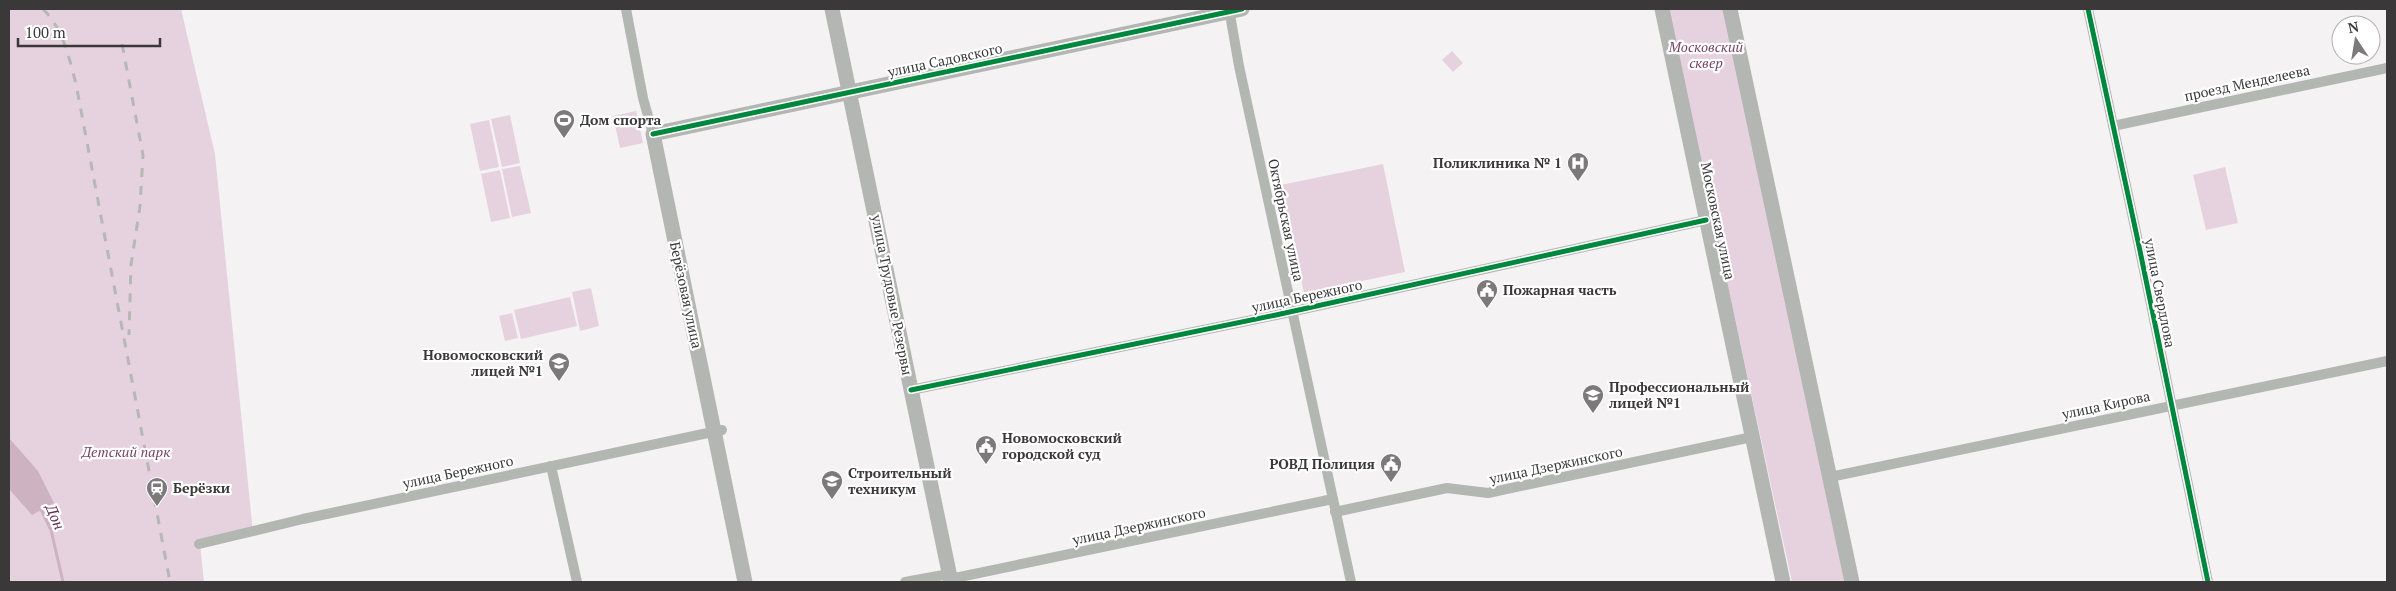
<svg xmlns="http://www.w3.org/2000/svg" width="2396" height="591" viewBox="0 0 2396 591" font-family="'PT Serif',serif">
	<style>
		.green { fill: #e6d2de }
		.water { fill: #cdb2c2 }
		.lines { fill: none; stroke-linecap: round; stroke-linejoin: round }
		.stream { stroke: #cdb2c2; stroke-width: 3 }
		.street { stroke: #b3b7b2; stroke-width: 10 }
		.secondary { stroke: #b3b6b2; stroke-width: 15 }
		.rail { stroke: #b7b7b6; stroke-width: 3; stroke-dasharray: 9 9; stroke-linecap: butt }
		.cycleway-casing { stroke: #fff; stroke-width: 8 }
		.cycleway { stroke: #00873e; stroke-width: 5 }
		.labels { text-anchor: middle; stroke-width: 4.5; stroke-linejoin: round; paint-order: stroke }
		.park-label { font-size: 14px; font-style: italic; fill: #774365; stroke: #fff }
		.street-label { font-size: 14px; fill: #3a3839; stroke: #fff }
		.poi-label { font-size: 14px; font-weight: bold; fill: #3a3839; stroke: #fff; text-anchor: start }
		.water-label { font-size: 15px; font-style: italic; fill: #5f2d4e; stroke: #fff }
	</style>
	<rect width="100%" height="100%" fill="#f4f2f3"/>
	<g class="green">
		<path d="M9,9H181L215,154L253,533L200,544L204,582H9Z"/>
		<path d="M1668,9H1724L1845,582H1792Z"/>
		<path d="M1452,51L1463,63L1453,72L1442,60Z"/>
		<path d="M636,111L643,143L620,148L613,116Z"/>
		<path d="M510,115L520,163L502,167L491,119Z"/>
		<path d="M489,120L499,167L480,171L470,124Z"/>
		<path d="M1383,164L1405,272L1304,293L1281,185Z"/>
		<path d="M520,166L531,213L512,217L502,169Z"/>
		<path d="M2225,167L2238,223L2206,230L2193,175Z"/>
		<path d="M500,170L510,218L491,222L481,174Z"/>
		<path d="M591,288L599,326L580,331L572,292Z"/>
		<path d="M570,297L577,326L521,339L514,310Z"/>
		<path d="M512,313L518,338L505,341L499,316Z"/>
	</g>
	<path class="water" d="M9,438L38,471L54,503L32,515L9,489Z"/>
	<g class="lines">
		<path class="stream" d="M39,505L51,530L63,582"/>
		<g class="street">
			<path d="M626,9L643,98L653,134"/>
			<path d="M1229,9L1239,66L1351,582"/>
			<path d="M2088,9L2139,246L2208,582"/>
			<path d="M2113,126L2387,68"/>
			<path d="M911,390L1276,315L1706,220"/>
			<path d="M551,466L577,582"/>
			<path d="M1830,477L2387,361"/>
			<path d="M1335,512L1447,488L1488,493L1752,437"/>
			<path d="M199,544L303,519L722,430"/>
			<path d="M950,579L1333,499"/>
			<path d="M905,582L949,574"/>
		</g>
		<g class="secondary">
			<path d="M832,9L951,582"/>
			<path d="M1662,9L1783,582"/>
			<path d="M1730,9L1852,582"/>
			<path d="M745,582L653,134L1242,9"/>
		</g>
		<g class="rail">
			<path d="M43,9C63,29 69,57 76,84L170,582"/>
			<path d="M122,44L143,155L140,206L131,265L129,335"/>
		</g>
		<g class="cycleway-casing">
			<g id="cycleway">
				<path d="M2088,9L2139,246L2208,582"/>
				<path d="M653,134L1242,9"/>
				<path d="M911,390L1276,315L1706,220"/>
			</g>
		</g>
		<use href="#cycleway" class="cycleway"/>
	</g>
	<defs>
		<g id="stadium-pin" transform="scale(1.125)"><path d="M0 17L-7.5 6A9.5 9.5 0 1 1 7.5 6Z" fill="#7b797a" stroke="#fff"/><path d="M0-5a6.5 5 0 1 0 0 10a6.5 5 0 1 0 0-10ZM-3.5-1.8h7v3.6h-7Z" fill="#fff"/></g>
		<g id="hospital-pin" transform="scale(1.125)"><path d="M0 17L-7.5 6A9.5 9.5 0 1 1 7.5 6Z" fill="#7b797a" stroke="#fff"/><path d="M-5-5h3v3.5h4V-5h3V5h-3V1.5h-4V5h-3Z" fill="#fff"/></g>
		<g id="civic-pin" transform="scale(1.125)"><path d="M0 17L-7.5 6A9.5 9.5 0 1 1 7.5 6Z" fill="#7b797a" stroke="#fff"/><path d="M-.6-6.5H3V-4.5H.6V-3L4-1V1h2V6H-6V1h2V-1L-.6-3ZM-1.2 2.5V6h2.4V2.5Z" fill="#fff"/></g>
		<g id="school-pin" transform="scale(1.125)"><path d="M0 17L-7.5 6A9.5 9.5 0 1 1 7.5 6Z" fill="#7b797a" stroke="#fff"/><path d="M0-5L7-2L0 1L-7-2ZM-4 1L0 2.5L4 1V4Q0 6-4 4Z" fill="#fff"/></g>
		<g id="university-pin" transform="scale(1.125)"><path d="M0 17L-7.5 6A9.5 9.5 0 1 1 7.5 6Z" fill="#7b797a" stroke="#fff"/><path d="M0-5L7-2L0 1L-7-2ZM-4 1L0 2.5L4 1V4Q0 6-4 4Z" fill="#fff"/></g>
		<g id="station-pin" transform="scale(1.125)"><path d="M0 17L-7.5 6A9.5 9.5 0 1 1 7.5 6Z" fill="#7b797a" stroke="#fff"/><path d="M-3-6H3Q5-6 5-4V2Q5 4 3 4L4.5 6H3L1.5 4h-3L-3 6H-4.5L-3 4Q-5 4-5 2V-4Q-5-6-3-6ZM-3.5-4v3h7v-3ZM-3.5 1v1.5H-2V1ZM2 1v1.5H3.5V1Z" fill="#fff"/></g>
	</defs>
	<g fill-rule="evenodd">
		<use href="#stadium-pin" x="564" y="120"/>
		<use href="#hospital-pin" x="1578" y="163"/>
		<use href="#civic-pin" x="1487" y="290"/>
		<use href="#school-pin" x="559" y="363"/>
		<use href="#university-pin" x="1593" y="395"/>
		<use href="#civic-pin" x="986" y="446"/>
		<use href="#civic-pin" x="1391" y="464"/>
		<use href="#university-pin" x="832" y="481"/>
		<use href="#station-pin" x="157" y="488"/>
	</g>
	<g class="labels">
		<g class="park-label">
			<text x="1706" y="52">Московский<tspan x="1706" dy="16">сквер</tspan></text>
			<text x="126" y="457">Детский парк</text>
		</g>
		<g class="street-label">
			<text transform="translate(945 60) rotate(-12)" y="5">улица Садовского</text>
			<text transform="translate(2247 83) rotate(-12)" y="5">проезд Менделеева</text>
			<text transform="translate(1286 220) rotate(78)" y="5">Октябрьская улица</text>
			<text transform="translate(1718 221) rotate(78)" y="5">Московская улица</text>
			<text transform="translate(2160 293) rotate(79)" y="5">улица Свердлова</text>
			<text transform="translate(686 295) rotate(78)" y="5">Берёзовая улица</text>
			<text transform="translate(892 295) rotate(79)" y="5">улица Трудовые Резервы</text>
			<text transform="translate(1307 296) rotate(-12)" y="5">улица Бережного</text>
			<text transform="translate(2106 405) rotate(-12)" y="5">улица Кирова</text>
			<text transform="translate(1556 465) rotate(-12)" y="5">улица Дзержинского</text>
			<text transform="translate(458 472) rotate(-12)" y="5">улица Бережного</text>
			<text transform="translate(1139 526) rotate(-12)" y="5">улица Дзержинского</text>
		</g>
		<g class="poi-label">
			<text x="580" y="125">Дом спорта</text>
			<text x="1562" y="168" text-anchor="end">Поликлиника № 1</text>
			<text x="1503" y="295">Пожарная часть</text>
			<text x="543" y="360" text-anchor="end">Новомосковский<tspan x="543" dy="16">лицей №1</tspan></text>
			<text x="1609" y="392">Профессиональный<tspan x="1609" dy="16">лицей №1</tspan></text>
			<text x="1002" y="443">Новомосковский<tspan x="1002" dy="16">городской суд</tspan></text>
			<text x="1375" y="469" text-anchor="end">РОВД Полиция</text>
			<text x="848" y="478">Строительный<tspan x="848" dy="16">техникум</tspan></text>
			<text x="173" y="493">Берёзки</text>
		</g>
		<g class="water-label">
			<text transform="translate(55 517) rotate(66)" y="5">Дон</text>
		</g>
	</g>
	<rect width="2396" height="591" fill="none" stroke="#3a3839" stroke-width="20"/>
	<g transform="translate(2356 40) rotate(348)"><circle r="24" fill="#ffffff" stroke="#b0afb0"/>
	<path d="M0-4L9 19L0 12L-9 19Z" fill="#7b797a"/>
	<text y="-8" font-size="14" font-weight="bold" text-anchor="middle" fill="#3a3839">N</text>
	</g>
	<path d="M18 38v8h142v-8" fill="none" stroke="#3a3839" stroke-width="2.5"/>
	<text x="25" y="38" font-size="15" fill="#3a3839" stroke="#ffffff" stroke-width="4" paint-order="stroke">100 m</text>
</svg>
